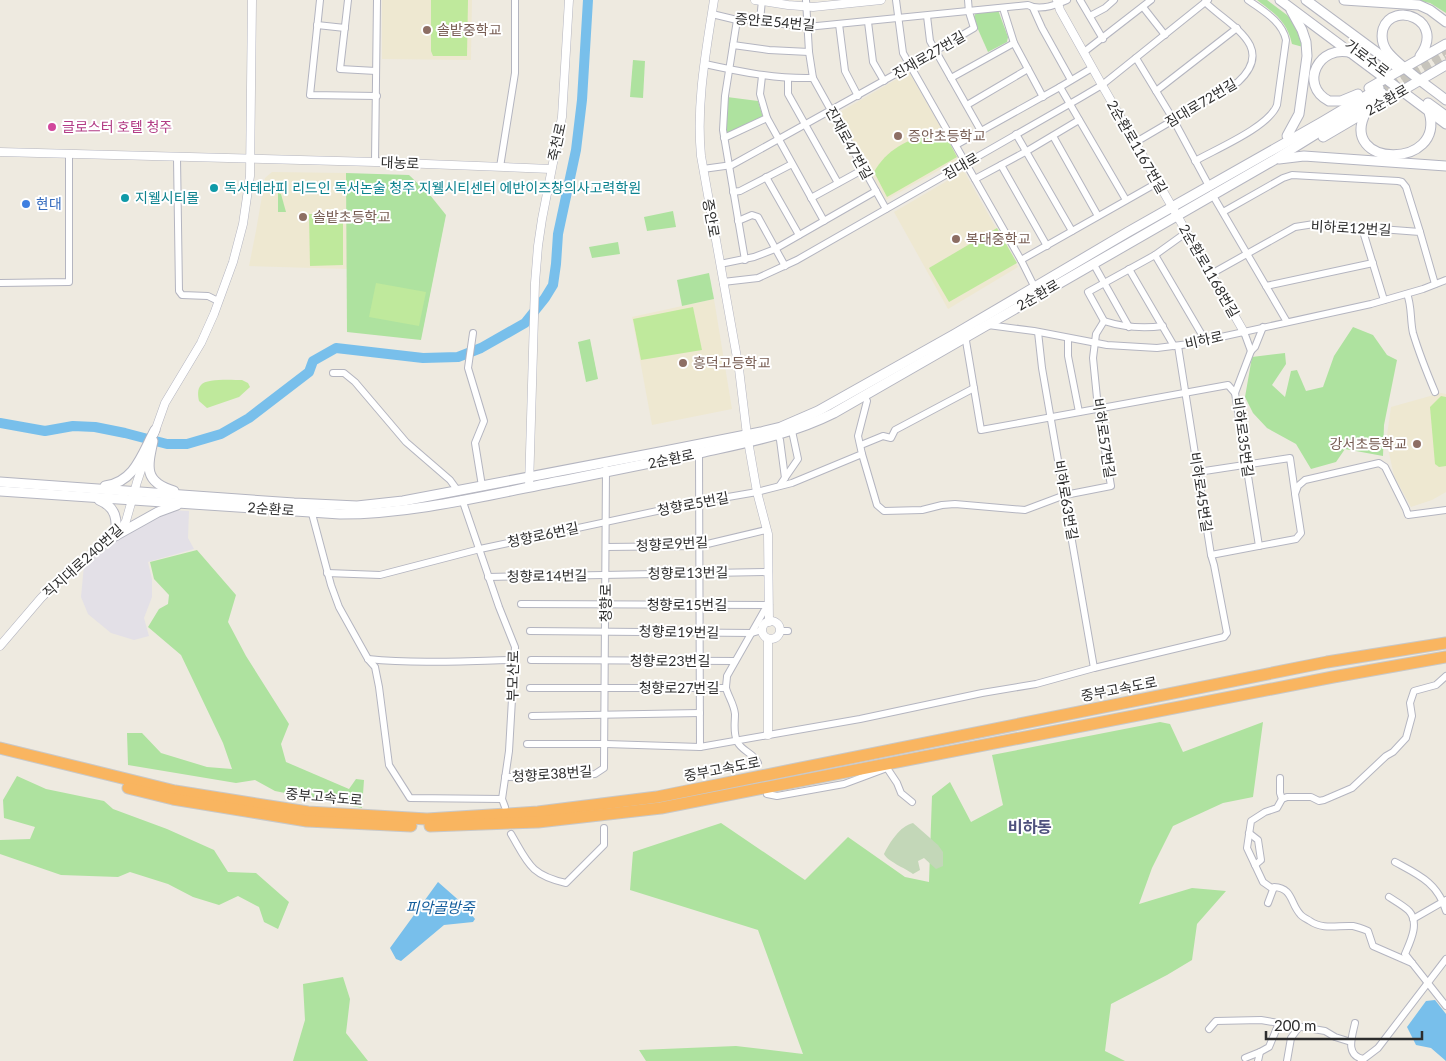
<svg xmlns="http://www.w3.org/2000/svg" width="1446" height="1061" viewBox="0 0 1446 1061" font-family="Lato,'Noto Sans KR',sans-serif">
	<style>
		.industrial { fill: #e3e0e7 }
		.education { fill: #eee8d1 }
		.green { fill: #aee29f }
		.cemetery { fill: #c3d7b8 }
		.pitch { fill: #bfe99c }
		.water { fill: #78bfeb }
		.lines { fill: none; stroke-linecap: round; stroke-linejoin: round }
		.river { stroke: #78bfeb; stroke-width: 10 }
		.tertiary-tunnel { stroke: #c7c4bc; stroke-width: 8; stroke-dasharray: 8 4; stroke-linecap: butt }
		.minor-casing { stroke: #b4b5c0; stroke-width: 8 }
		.tertiary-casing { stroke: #b4b5c0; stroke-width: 9 }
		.secondary-casing { stroke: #b4b5c0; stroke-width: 11 }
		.motorway-casing { stroke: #c8c8c8; stroke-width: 13 }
		.minor { stroke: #fff; stroke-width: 6 }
		.tertiary { stroke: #fff; stroke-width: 8 }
		.secondary { stroke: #fff; stroke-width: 9 }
		.motorway { stroke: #f9b560; stroke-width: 11 }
		.education-dot { fill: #8d6e63; stroke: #fff; stroke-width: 2 }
		.hotel-dot { fill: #d1479c; stroke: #fff; stroke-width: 2 }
		.culture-dot { fill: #0f9aa8; stroke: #fff; stroke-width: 2 }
		.shop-dot { fill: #3f7fe0; stroke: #fff; stroke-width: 2 }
		.labels { text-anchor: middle; stroke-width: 4; stroke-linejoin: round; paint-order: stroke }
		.street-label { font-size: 14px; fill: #2d2d2d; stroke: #fff }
		.education-label { font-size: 14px; fill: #785e54; stroke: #fff; text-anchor: start }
		.hotel-label { font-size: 14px; fill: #b23c85; stroke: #fff; text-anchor: start }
		.culture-label { font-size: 14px; fill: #0d838f; stroke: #fff; text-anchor: start }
		.shop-label { font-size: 14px; fill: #366cbe; stroke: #fff; text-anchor: start }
		.water-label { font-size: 15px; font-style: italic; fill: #125c9c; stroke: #fff }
		.quarter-label { font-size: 16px; font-weight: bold; fill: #4e517d; stroke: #fff }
	</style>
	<rect width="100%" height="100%" fill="#eeeae0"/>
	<path class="industrial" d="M170,510L189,511L188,538L194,549L148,562L152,579V597L144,618L149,636L134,640L111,633L88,614L81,597L84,565L126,534Z"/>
	<g class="education">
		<path d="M382,0H472L471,60L382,59Z"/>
		<path d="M909,72L959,159L886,200L838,113Z"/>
		<path d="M964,171L1018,267L948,309L894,212Z"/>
		<path d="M272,172L346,173L348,269L249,266L256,231L265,178Z"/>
		<path d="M714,299L732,409L652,425L632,317Z"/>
		<path d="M1441,393L1446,394V492L1432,500L1411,507L1394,476L1389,453L1387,435L1391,407Z"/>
	</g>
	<g class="green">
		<path d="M1257,0H1267L1287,15L1297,26L1303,47L1292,44C1287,21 1275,14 1257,0Z"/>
		<path d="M1415,0H1446V13L1430,3Z"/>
		<path d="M998,10L1008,37L1007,42L988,52L973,18L976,13Z"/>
		<path d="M633,60L645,61L643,98L630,97Z"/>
		<path d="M727,97L758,101L763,117L728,134L725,130Z"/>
		<path d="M346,173L409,175L430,195L446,215L421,340L347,332Z"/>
		<path d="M278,193L281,194L286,212H278Z"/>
		<path d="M673,211L676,227L647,231L644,217Z"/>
		<path d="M618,242L620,254L592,258L589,247Z"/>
		<path d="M709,273L714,299L682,306L677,280Z"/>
		<path d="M1353,327L1373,335L1387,355L1397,360L1384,425L1383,456L1345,449L1336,462L1311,469L1296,444L1267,428L1253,413L1245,397L1252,357L1285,353L1286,364L1272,385L1285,397L1291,371L1297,370L1306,391L1323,387L1334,356Z"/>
		<path d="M590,339L598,379L586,382L578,342Z"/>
		<path d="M197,550L236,595L228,622L246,656L289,724L281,744L286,762L349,789L356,779L364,780L362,808L275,791L255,780L236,783L128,765L127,733H142L161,753L207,767L232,769L223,743L181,655L148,627L159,609L168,604L169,595L154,579L150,562Z"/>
		<path d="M1160,722L1170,724L1183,752L1263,722L1253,797L1223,803L1173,826L1152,868L1139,904L1192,888L1226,891L1197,924L1192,960L1167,975L1111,1004L1105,1051L1125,1061H646L639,1050L736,1046L803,1054L758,930L630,890L633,852L721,823L805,880L848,837L905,877L929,882L932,796L950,782L971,822L1003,805L992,755Z"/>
		<path d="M17,776L46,789L104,801L113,809L167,829L214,850L228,872L256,873L289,902L278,929L264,922L259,907L238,896L219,905L193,897L168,884L130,872L118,877L61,875L0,854V840L30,839L35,827L4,818L3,800Z"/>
		<path d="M343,977L350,999L346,1033L368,1061H293L305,1020L303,984Z"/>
	</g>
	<path class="cemetery" d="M913,823L938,845L943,852V866L936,869L924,858L918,861L920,870L913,874C905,868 887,861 884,854C890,842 900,826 913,823Z"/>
	<g class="pitch">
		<path d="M431,0H468L467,56H433L431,51Z"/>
		<path d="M932,134H945L957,157L887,197L874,172C886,150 909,138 932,134Z"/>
		<path d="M309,214H343V265L310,266Z"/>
		<path d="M997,228L1017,263L949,302L929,268Z"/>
		<path d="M376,283L426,292L419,326L369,317Z"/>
		<path d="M693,307L702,350L641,360L633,319Z"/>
		<path d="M242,380L248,383L250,387L239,397L207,408L199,401C198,396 197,389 201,385C206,378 233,380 242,380Z"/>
		<path d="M1441,396L1446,397V466L1439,467L1435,464L1430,407Z"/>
	</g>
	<g class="water">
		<path d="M438,882L463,904L475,919L473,922L444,925L401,961L396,959L390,948Z"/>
		<path d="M1435,1000L1446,1014V1061L1431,1048L1416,1045L1407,1027L1426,1001Z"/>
	</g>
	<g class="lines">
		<path class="river" d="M0,423L45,431L73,426L95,427L125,433L167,444H187L221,434L249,418L309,372L313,361L336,348L423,358L458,357L481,348L525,323L545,298L553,285L556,264L558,234L576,150L582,100L588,0"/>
		<g class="tertiary-tunnel">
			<path d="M1379,88L1446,50"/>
			<path d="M1382,93L1446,57"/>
		</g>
		<g class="minor-casing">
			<g id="minor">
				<path d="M320,0L310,95L377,96"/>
				<path d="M348,0L340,69L376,71"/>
				<path d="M806,0L809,52L813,78L886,209"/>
				<path d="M896,0L903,53L1021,260L1035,288"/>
				<path d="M1080,0L1103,39"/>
				<path d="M1143,7L1165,35"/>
				<path d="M1003,8L1014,43L1043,97"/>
				<path d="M1033,8L1042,28L1071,80"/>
				<path d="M712,14L737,20L741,19L807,27L1028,5C1039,11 1056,5 1067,0"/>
				<path d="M927,16L930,41L981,131"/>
				<path d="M1090,16L1105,8L1114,0"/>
				<path d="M737,20L725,96L723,130L745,260"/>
				<path d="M760,21L762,0"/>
				<path d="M868,22L873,62L884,81"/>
				<path d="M839,24L845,71L858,96"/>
				<path d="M317,25L345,28"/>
				<path d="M733,45L769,50L809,52"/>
				<path d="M1084,52L1151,0"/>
				<path d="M1136,58L1173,119L1209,186"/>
				<path d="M705,64C741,72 776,79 813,78"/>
				<path d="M762,76L760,94L767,118L824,221"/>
				<path d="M951,78L1014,43"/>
				<path d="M788,79V94L838,183"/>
				<path d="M1060,87L1126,200"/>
				<path d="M1156,91L1237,28"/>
				<path d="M967,105L1028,69"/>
				<path d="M1016,134L1072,231"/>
				<path d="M1053,136L1098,216"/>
				<path d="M724,138L767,118"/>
				<path d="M1136,142L1238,82C1277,46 1228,25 1205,2"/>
				<path d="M956,145L1060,87L1092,68"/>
				<path d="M177,158L179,291L182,295L208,296L218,301"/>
				<path d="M1195,161C1216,149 1269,127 1277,105L1286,40C1282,21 1263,11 1248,0"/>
				<path d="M375,162L377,0"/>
				<path d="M1001,165L1047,246"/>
				<path d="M500,167L515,73V0"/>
				<path d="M703,169L732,165L910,66L974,28L969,12L968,0"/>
				<path d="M766,177L799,235"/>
				<path d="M975,179L1027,151L1079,120"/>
				<path d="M733,192L740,191L792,164"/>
				<path d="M1212,194L1287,322"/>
				<path d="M811,198L864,169"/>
				<path d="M1223,212L1283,178L1292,175L1398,181L1402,182L1406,187L1420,232"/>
				<path d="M738,221L752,215L758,217L785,266"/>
				<path d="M1362,228L1384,300"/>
				<path d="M1155,255L1205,340"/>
				<path d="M1021,260L1157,183"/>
				<path d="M1093,263L1129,327"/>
				<path d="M720,264L754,257L775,249L876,191"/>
				<path d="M1129,269L1174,346"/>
				<path d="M1211,274L1295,227L1314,224L1420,232L1435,284"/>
				<path d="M723,282L758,278L797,260L1080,98L1102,85L1208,0"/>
				<path d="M0,283L69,282V154"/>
				<path d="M1266,286L1373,263"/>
				<path d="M1407,294C1412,306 1410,320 1413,333C1419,353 1427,373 1435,392"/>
				<path d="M1104,321C1123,327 1142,329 1163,326"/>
				<path d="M988,325L1034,331L1107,345L1157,348L1189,344L1371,304L1423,289L1446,280"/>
				<path d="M1038,332L1042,368L1094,668"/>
				<path d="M1244,332L1251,351L1235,393L1259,546"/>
				<path d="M473,333L468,368L484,421L475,443L482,486"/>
				<path d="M965,335L981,430L1228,385L1235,393"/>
				<path d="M1068,338V356L1079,412"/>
				<path d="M1251,351L1255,347L1263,327"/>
				<path d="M333,373H344L355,382L406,442L450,480L458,491"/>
				<path d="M778,436L780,440L785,478"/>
				<path d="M861,445L883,436L891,438L895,430L974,388"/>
				<path d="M699,453L700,747"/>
				<path d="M862,454L877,505L884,511L922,510L942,505L955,504L1025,510L1065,495L1111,486L1098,408L1093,358L1096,334L1104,321L1088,292L1155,255L1187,232"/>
				<path d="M1198,472L1290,458L1295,493"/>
				<path d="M780,485L798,459L792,431"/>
				<path d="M462,499L499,607L515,647L509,751L502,799L505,807"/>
				<path d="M311,510L331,585L339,607L368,659L375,667L379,687L389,765L410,798L502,799"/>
				<path d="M606,547L699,546L766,530"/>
				<path d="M1211,555L1296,539L1301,533L1295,494L1298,486L1305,480L1379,463L1385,467L1406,509L1408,515L1446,510"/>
				<path d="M327,573L380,575L480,549L699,502L757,492L792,483L862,454L858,436L867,401L864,395"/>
				<path d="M488,577L769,572"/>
				<path d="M521,604L769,605"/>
				<path d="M530,631L752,633L762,630"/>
				<path d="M780,631H788"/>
				<path d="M368,659C416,664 466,661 514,660"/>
				<path d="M531,660L735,661"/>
				<path d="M530,688H726"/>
				<path d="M532,716L700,713"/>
				<path d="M527,744H606L700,747L860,719L982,693L1036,684L1094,668L1224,637L1227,633L1214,565L1211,555L1178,346"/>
				<path d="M758,763C754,753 741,751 737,741C733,732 735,723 735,714C734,704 728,696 726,688C726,684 727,679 727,676L764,611L769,605"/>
				<path d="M505,777L595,774L604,768L606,469"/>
				<path d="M1280,778V793L1282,799"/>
				<path d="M767,794L777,796L844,784L887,768L897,783L901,793L912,802"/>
				<path d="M1249,833L1258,840L1261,860L1255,865"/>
				<path d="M511,834C528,863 530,875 566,883L604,845V828"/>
				<path d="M1395,862C1419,875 1438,883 1446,911"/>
				<path d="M1273,889L1263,882L1247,848L1251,821L1265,812L1277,808L1282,799L1287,797H1311L1319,801L1324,800L1352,788L1386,756L1393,752L1406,738L1412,716L1410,703L1414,691L1436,685L1446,676"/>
				<path d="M1389,897C1395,901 1404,906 1409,911C1420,923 1410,942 1405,954L1446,1006"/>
				<path d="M1268,903L1274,887C1293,888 1290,903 1300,914C1302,917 1307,919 1310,921C1323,930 1338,925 1353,926C1358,927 1363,929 1368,931L1373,946L1412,963"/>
				<path d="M1413,919L1446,900"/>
				<path d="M1355,1023C1352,1037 1345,1055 1363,1059"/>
				<path d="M1209,1029L1216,1021L1261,1020L1325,1031L1335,1037L1351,1042"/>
				<path d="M1245,1058L1260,1052"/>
				<path d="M1258,1061L1260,1052L1269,1047L1279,1023"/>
				<path d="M1287,1061L1291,1038L1299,1027"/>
				<path d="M1361,1061L1378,1048L1446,959"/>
			</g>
		</g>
		<g class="tertiary-casing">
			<g id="tertiary">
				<path d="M714,0C706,52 696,103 701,156L739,369L747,435L757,492L768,534L769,622"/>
				<path d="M755,0L788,5L813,7L881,0"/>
				<path d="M1057,0L1060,10L1102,85L1244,332"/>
				<path d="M0,152L375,162L551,169"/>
				<path d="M154,434L165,403L201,343L214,314L233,262L243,224L250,176L252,0"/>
				<path d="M529,487L535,283L538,246L542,219L562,117L569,0"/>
				<circle cx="771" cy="630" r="9"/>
				<path d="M0,646L41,598L69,570L115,536L122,528L126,521L137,482L147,452"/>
				<path d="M768,735V639"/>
			</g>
		</g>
		<g class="secondary-casing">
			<g id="secondary">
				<path d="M1280,0L1446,124"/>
				<path d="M1306,0L1394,65"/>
				<path d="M1344,0L1419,5L1430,10L1446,22"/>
				<path d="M1352,53C1319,43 1298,85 1329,101H1341L1358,94"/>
				<path d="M1420,56C1446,20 1393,0 1383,29C1381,37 1382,44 1387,51C1397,65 1431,88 1446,100"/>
				<path d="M1369,88L1446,44"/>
				<path d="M1428,103L1446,116"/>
				<path d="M1366,112C1337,168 1446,170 1429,112"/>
				<path d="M1287,136L1299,114L1307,56L1306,42L1302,30L1291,10"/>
				<path d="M1323,137L1446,65"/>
				<path d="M1279,159L1304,156L1446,166"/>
				<path d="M153,441C147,468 144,482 174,491"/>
				<path d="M0,482L294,503L357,506L403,501L665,451L761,432L781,427L818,411L955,334L1128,232L1322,122L1379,88"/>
				<path d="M105,486C135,482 142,454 155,430"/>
				<path d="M0,491L340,514C417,514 495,493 571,479C615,470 660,461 704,452C749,442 792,434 834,413L1274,160L1382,93"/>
				<path d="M99,500C116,507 118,520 115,536"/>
				<path d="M115,536L158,512L177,505"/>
			</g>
		</g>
		<g class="motorway-casing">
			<g id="motorway">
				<path d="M0,748L175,791L308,812L427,819L538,812L657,797L1327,662L1446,643"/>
				<path d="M128,788L173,799L307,821L411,826"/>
				<path d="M430,826L538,822L661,808L1333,677L1446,657"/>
			</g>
		</g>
		<use href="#minor" class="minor"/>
		<use href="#tertiary" class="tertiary"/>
		<use href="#secondary" class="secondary"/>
		<use href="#motorway" class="motorway"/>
	</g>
	<g class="education-dot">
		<circle cx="427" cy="30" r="5"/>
		<circle cx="898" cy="136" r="5"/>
		<circle cx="303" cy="217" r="5"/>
		<circle cx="956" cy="239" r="5"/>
		<circle cx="683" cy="363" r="5"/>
		<circle cx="1417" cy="444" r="5"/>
	</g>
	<circle class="hotel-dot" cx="52" cy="127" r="5"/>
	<g class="culture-dot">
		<circle cx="214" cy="188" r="5"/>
		<circle cx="125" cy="198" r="5"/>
	</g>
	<circle class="shop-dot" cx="26" cy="204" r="5"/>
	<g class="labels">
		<g class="street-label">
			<text transform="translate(775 22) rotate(5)" y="5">증안로54번길</text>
			<text transform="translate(929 55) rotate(-30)" y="5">진재로27번길</text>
			<text transform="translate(1367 58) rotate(37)" y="5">가로수로</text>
			<text transform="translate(1387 100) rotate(-30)" y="5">2순환로</text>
			<text transform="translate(1201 103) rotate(-31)" y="5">짐대로72번길</text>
			<text transform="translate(557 142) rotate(-78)" y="5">죽천로</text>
			<text transform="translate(849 143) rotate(61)" y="5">진재로47번길</text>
			<text transform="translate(1137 147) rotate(60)" y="5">2순환로1167번길</text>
			<text transform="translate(400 163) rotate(2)" y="5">대농로</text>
			<text transform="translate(961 166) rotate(-30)" y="5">짐대로</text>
			<text transform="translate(711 218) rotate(80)" y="5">증안로</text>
			<text transform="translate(1351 228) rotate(3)" y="5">비하로12번길</text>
			<text transform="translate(1209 271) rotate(60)" y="5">2순환로1168번길</text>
			<text transform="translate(1038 295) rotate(-30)" y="5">2순환로</text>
			<text transform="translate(1204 340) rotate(-13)" y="5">비하로</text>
			<text transform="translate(1243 437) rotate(82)" y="5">비하로35번길</text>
			<text transform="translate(1104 438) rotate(81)" y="5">비하로57번길</text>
			<text transform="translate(671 459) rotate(-12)" y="5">2순환로</text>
			<text transform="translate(1201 492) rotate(81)" y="5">비하로45번길</text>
			<text transform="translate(1066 500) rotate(80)" y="5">비하로63번길</text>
			<text transform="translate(693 504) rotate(-11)" y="5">청향로5번길</text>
			<text transform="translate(271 509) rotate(4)" y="5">2순환로</text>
			<text transform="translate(543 535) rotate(-12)" y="5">청향로6번길</text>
			<text transform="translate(672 544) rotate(-3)" y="5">청향로9번길</text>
			<text transform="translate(83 561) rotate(-42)" y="5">직지대로240번길</text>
			<text transform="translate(688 573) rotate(-1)" y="5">청향로13번길</text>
			<text transform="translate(547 576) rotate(-1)" y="5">청향로14번길</text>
			<text transform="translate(606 603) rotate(-90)" y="5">청향로</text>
			<text x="687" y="610">청향로15번길</text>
			<text transform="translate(679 632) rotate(1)" y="5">청향로19번길</text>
			<text x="670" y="666">청향로23번길</text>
			<text transform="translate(513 676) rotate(-89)" y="5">부모산로</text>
			<text x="679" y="693">청향로27번길</text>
			<text transform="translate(1119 689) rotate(-11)" y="5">중부고속도로</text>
			<text transform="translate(722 769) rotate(-11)" y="5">중부고속도로</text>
			<text transform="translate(552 774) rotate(-4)" y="5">청향로38번길</text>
			<text transform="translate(324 797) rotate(5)" y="5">중부고속도로</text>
		</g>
		<g class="education-label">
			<text x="437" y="35">솔밭중학교</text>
			<text x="908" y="141">증안초등학교</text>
			<text x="313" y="222">솔밭초등학교</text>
			<text x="966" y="244">복대중학교</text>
			<text x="693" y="368">흥덕고등학교</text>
			<text x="1407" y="449" text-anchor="end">강서초등학교</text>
		</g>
		<g class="hotel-label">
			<text x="62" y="132">글로스터 호텔 청주</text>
		</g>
		<g class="culture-label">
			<text x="224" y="193">독서테라피 리드인 독서논술 청주 지웰시티센터 에반이즈창의사고력학원</text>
			<text x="135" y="203">지웰시티몰</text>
		</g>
		<g class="shop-label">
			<text x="36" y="209">현대</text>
		</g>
		<g class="water-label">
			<text x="440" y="913">피악골방죽</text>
		</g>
		<g class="quarter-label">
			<text x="1030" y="833">비하동</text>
		</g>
	</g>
	<path d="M1266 1031v8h156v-8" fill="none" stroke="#2d2d2d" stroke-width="2.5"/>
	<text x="1274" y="1031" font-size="15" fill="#2d2d2d" stroke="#ffffff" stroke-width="4" paint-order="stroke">200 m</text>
</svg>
